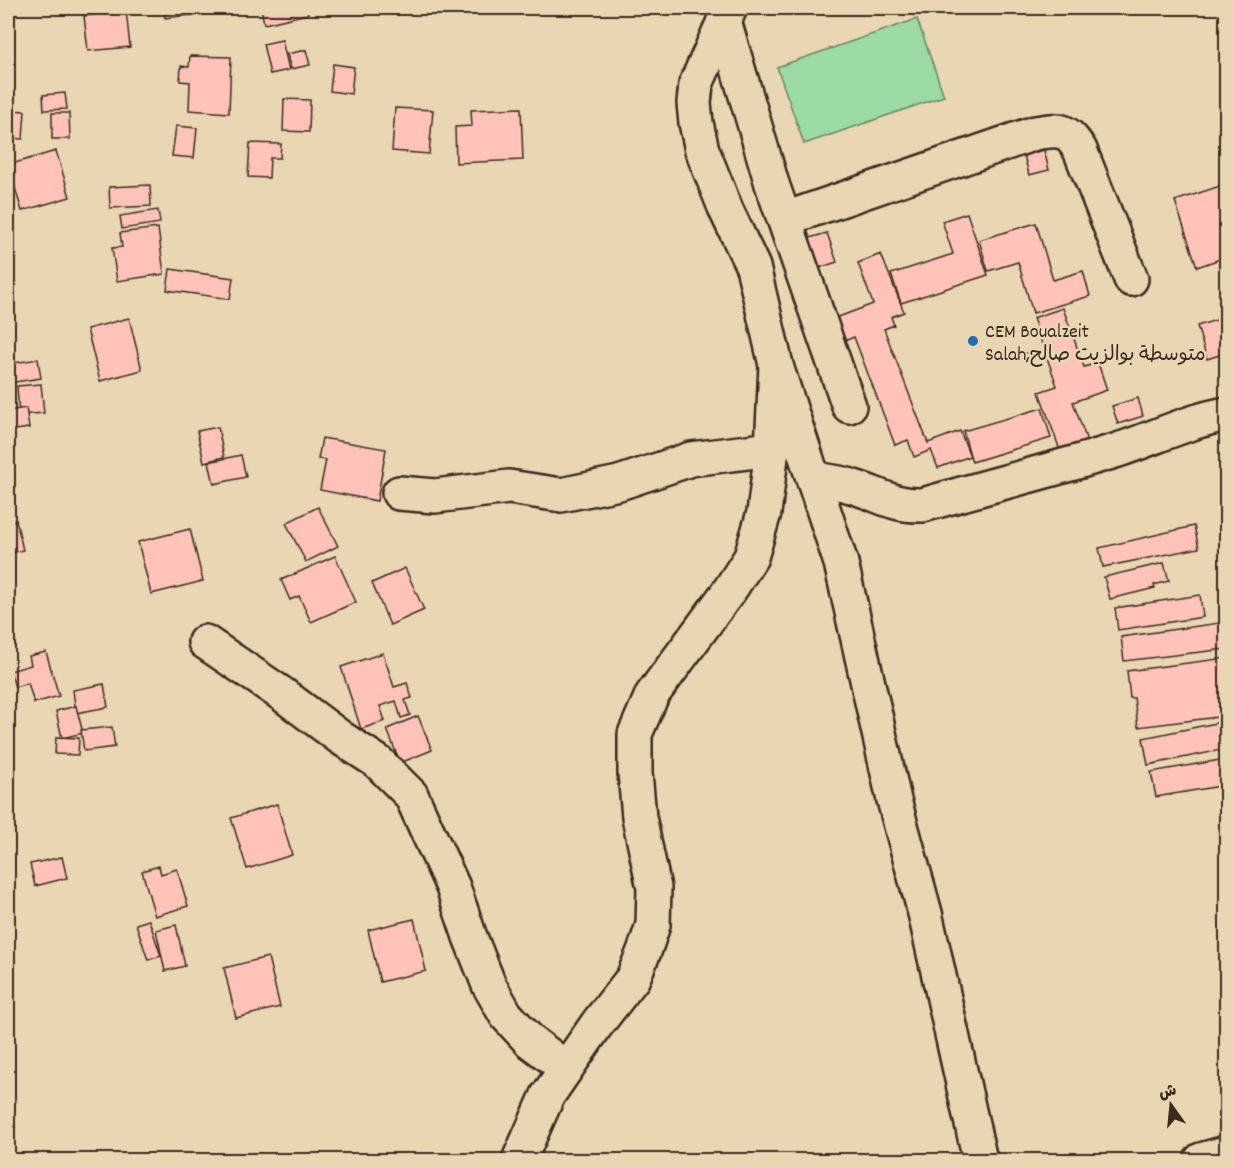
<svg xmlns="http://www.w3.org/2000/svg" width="1234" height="1168" viewBox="0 0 1234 1168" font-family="Dekko,'Playpen Sans Arabic',sans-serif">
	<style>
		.green { fill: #9bdca5; stroke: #6b8362; stroke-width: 1.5 }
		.building { fill: #ffc3ba; stroke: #3b2a1e; stroke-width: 1.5 }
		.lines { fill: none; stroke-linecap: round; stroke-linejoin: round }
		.minor-casing { stroke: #3b2a1e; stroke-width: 38 }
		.major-casing { stroke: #3b2a1e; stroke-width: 38 }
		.minor { stroke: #e9d7b4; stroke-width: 33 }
		.major { stroke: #e9d7b4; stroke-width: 33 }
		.poi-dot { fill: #1f6fb2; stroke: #e9d7b4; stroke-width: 2 }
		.labels { text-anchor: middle; stroke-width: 5; stroke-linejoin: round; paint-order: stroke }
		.poi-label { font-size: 20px; fill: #3b2a1e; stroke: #e9d7b4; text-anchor: start }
	</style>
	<rect width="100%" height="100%" fill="#e9d7b4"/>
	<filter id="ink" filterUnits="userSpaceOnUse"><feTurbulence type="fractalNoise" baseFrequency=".0167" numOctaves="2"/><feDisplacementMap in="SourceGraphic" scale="12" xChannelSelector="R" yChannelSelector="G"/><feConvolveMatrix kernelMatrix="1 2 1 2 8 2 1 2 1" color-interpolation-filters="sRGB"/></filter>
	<g filter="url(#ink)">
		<path class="green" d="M917,19L944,96L804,144L777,67Z"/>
		<g class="building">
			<path d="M164,8H215L216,12L165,18Z"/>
			<path d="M261,8H307L308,14L264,24Z"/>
			<path d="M126,10L130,47L88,51L84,16Z"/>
			<path d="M282,40L289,70L270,74L263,44Z"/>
			<path d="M306,50L310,65L291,69L287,54Z"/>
			<path d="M190,56L231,57L229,113L189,110L190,82L180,81L181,66L189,67Z"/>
			<path d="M333,64L354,67L351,94L330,91Z"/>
			<path d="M65,93L67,109L44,110L43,95Z"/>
			<path d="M284,99L310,100L309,132L283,131Z"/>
			<path d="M395,108L433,110L429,154L392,151Z"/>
			<path d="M521,108L523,160L456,163L455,127L472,126L471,110Z"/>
			<path d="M8,110L25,111L23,139L8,138Z"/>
			<path d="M52,113H69L70,139H52Z"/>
			<path d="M176,126L197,128L194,158L172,156Z"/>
			<path d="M250,143L281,144L280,158H270L269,178L248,177Z"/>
			<path d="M1044,150L1049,170L1029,175L1024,155Z"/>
			<path d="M56,151L70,197L22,211L8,165Z"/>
			<path d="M1226,184V257L1197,267L1175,201Z"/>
			<path d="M150,185L151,206L110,208L109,187Z"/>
			<path d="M158,210L160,223L122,229L120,216Z"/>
			<path d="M967,213L988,275L901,303L891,274L953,254L942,221Z"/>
			<path d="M1036,223L1053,280L1083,271L1090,296L1033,313L1018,262L988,271L979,240Z"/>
			<path d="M158,228L164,274L117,281L112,248L122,247L120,233Z"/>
			<path d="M827,233L837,262L816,269L806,239Z"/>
			<path d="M881,254L904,312L891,317L894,325L884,329L928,443L960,431L970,456L938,468L931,450L914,457L908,440L895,445L854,337L842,342L833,319L873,304L858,263Z"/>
			<path d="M170,269L233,278L230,299L167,290Z"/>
			<path d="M1063,308L1084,367L1098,363L1107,390L1073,402L1087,441L1060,450L1039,392L1057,386L1033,318Z"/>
			<path d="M1226,317V353L1207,359L1197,326Z"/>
			<path d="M129,318L142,370L100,381L87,329Z"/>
			<path d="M38,359L41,378L9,383L8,364Z"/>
			<path d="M41,384L44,413L19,415L17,386Z"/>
			<path d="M1138,398L1143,416L1118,424L1112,406Z"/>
			<path d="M26,408L29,428L8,431V411Z"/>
			<path d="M1042,408L1051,438L972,462L963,431Z"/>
			<path d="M218,427L224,457L204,462L197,431Z"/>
			<path d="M322,438L386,449L377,501L320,490L326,460L318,459Z"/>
			<path d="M241,455L246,477L214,484L209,462Z"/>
			<path d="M318,507L338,546L306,562L286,523Z"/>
			<path d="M16,520L23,550L8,554V522Z"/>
			<path d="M1194,526L1199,548L1103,567L1099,548Z"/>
			<path d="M190,529L203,581L151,594L138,542Z"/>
			<path d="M335,556L356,602L311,622L299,596L290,600L281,580Z"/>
			<path d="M1164,563L1169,581L1154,585L1155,588L1110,599L1104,577Z"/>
			<path d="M405,568L424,610L390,625L372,583Z"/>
			<path d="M1200,595L1203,617L1118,630L1115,608Z"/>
			<path d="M1226,622V649L1124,661L1121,637Z"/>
			<path d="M46,652L59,696L34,703L28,683L15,687L10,671L31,665L29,656Z"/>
			<path d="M383,653L394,687L407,683L412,698L405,700L410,715L401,718L396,701L380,706L385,721L361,729L341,667Z"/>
			<path d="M1226,658V716L1138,727L1134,698H1130L1127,671Z"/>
			<path d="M104,684L108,707L76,713L73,690Z"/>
			<path d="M76,706L83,733L62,738L56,711Z"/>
			<path d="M418,716L432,750L400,763L387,729Z"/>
			<path d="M1226,721V749L1148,765L1143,738Z"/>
			<path d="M112,727L115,747L84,751L81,730Z"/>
			<path d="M56,737L79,738L78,755L55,754Z"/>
			<path d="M1226,759V785L1156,797L1151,772Z"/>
			<path d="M277,804L292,855L247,869L231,818Z"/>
			<path d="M62,857L67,878L35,886L30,864Z"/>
			<path d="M159,866L161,874L177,869L188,906L155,916L142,871Z"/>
			<path d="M414,919L426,971L380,982L368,930Z"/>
			<path d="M149,920L161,956L148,960L136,924Z"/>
			<path d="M176,925L185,966L165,971L156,930Z"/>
			<path d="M268,957L280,1007L236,1018L224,968Z"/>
		</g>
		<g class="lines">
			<g class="minor-casing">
				<g id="minor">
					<path d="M724,21L772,184L849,406"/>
					<path d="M785,219L1035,133C1060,129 1066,128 1080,150L1131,279"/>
					<path d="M776,366L841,563L894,800L925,913L980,1160"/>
					<path d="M814,479C826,481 839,482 851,486C879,494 892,506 923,505C988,486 1053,470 1118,450C1154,438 1189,421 1226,414"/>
					<path d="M399,493L435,496L509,487L561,495L619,483L691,459L772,449"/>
					<path d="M205,642L282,694L341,738L378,762L411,795L453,887L470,937L489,985L506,1015L530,1041L566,1068"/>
					<path d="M1201,1160L1226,1153"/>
				</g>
			</g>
			<g class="major-casing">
				<path id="major" d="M519,1160L548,1095L597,1024L633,978L645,949L653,925L654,888L639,817L635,773V734L652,695L729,591L751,557L764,513L772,449L776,365L753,267L726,210L702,150L696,123L694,103L696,84L730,8"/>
			</g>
			<use href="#minor" class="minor"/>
			<use href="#major" class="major"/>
		</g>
	</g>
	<circle class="poi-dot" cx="973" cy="341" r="6"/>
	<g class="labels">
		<g class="poi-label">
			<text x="985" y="337">CEM Boualzeit<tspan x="985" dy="23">Salah;متوسطة بوالزيت صالح</tspan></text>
		</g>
	</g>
	<rect width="1234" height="1168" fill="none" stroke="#e9d7b4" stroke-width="30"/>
	<rect x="15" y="15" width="1204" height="1138" fill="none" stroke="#3b2a1e" stroke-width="2" filter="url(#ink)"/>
	<g transform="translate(1171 1105) rotate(345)" stroke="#e9d7b4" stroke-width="4.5" paint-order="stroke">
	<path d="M0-4.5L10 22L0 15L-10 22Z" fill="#3b2a1e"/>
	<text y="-9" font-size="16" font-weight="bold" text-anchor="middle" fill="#3b2a1e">ش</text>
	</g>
</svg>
